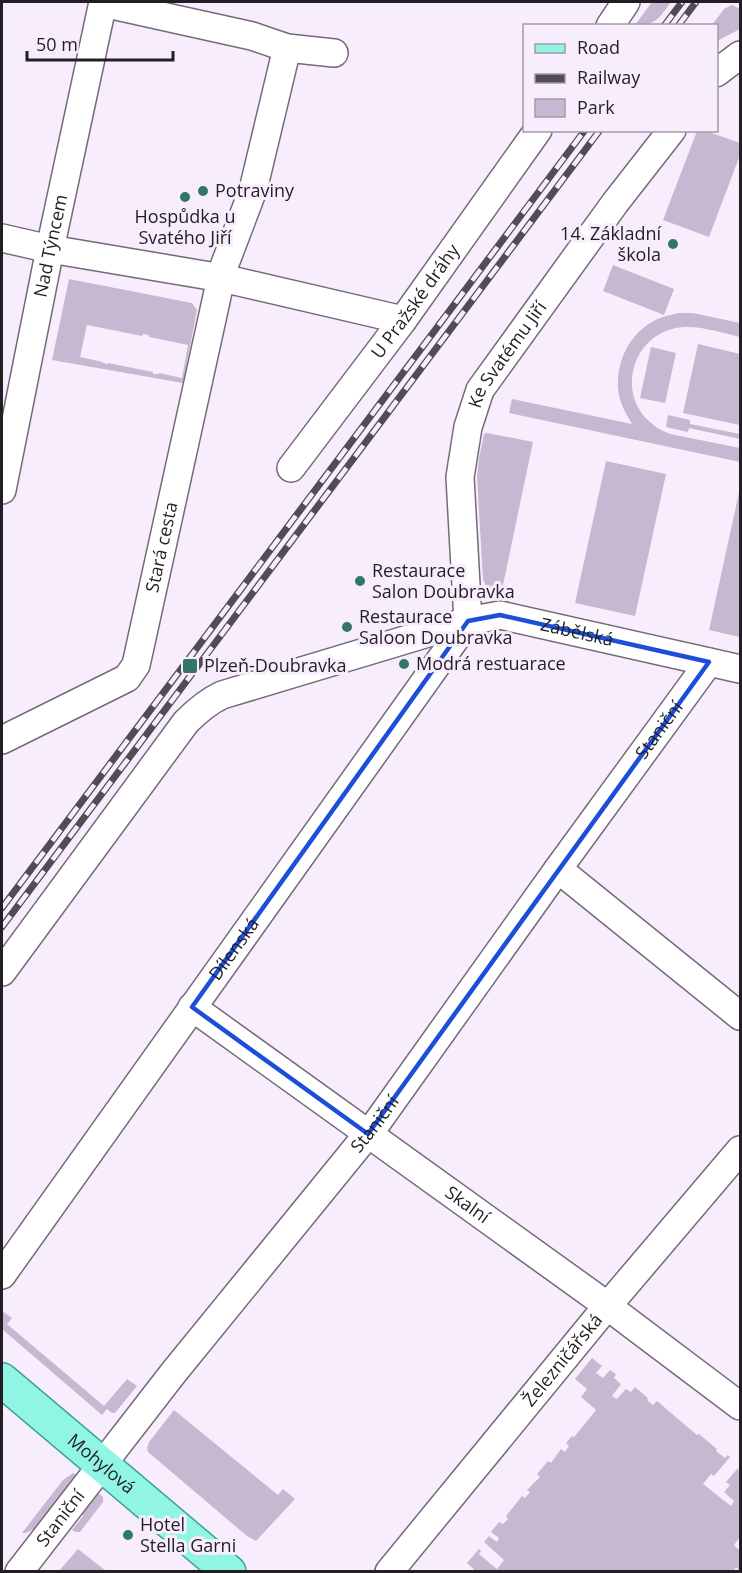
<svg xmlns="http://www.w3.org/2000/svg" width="742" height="1573" viewBox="0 0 742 1573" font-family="'Open Sans',sans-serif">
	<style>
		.green { fill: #c8b7d0; fill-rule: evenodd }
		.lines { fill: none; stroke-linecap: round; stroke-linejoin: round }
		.minor-casing { stroke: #746a78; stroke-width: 30 }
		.major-casing { stroke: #39a592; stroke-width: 36 }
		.minor { stroke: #fff; stroke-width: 27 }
		.major { stroke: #90f5e2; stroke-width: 33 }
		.rail-casing { stroke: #524c54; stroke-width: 7 }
		.rail { stroke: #f8edfd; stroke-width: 4.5; stroke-dasharray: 14; stroke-linecap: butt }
		.marked { fill: none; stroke: #1d4ed8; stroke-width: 4.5; stroke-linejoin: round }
		.poi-dot { fill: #337667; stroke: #f8edfd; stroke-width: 2 }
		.labels { text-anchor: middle; stroke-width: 6; stroke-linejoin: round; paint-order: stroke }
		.poi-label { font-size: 18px; fill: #221e24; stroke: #f8edfd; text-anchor: start }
		.street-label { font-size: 18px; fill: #221e24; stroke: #f8edfd }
	</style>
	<rect width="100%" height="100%" fill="#f8edfd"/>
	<g class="green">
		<path d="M652,2H671C660,17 656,26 635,25Z"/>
		<path d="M732,5L740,9V29L717,41L716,26L712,25L724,9Z"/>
		<path d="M697,131H706L740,143V155L709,237L663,220Z"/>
		<path d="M613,265L674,289L664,315L603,291Z"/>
		<path d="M69,279L192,303L197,310L183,383L52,360ZM87,325L142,336L143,334L149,335V337L188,345L182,378L159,373L158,374H153V372L108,363V364L103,363V362L80,357Z"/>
		<path d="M679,313H693L740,323V337C719,332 693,323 672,329C631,340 618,394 650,422C656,428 663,431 670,434L740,448V462L509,413L512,399L632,424C627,415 621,406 619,395C614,367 627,336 652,322C660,317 669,315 679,313Z"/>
		<path d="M698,344L740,354V425L683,413Z"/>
		<path d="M651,347L676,353L665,403L640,398Z"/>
		<path d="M668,415L690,420V424L740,434V439L689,428L688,432L666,427Z"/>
		<path d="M487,433L533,442L503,585C498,589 492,589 486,586L483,579L477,477L479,458L484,434Z"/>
		<path d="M606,461L666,474L635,616L575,603Z"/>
		<path d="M740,488V637L709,630Z"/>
		<path d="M2,1311L12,1318L7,1324L104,1406L127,1379L137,1386L115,1413H112L107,1409L102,1415L2,1329Z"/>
		<path d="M592,1358L602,1366L596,1373L603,1378L610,1370L616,1374L614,1378L621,1384L612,1396L617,1399L626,1389L631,1392L635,1387L648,1398L647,1400L653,1405L657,1401L697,1435L699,1434L717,1449L716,1451L725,1458L728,1455L730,1457L714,1476L711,1474L703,1484L731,1506L734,1501L724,1492L730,1485L726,1482L738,1468L739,1469L738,1470L740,1472V1537L734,1545L740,1551V1571L736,1567L733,1572L730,1570L729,1572H477L467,1563L479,1549L481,1551L479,1554L497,1569L504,1560L484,1542L489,1536L497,1542L499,1538L491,1532L499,1522L503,1524L508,1519L506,1516L522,1496L525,1498L530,1492L527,1490L540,1477L537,1474L548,1461L551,1463L561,1449L565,1452L569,1446L566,1443L572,1436L574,1437L596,1410L581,1397L587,1389L575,1379Z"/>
		<path d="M174,1410L278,1495L283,1489L295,1499L256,1541L247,1536L148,1452L147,1448L149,1442Z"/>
		<path d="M73,1473L79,1476L38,1527L26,1533H22L63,1480Z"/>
		<path d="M98,1493L103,1497V1502L80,1532H75L72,1530L83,1516L82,1510Z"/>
		<path d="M78,1549L106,1571H59Z"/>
	</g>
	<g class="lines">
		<g class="minor-casing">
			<g id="minor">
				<path d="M103,3L252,36L287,48L334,53"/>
				<path d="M610,26L626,2"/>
				<path d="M716,73L740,55"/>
				<path d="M2,238L50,249L222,278L403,320"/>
				<path id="s1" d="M291,468L403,320L538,130"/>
				<path id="s2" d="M2,490L50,249L103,2"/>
				<path id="s3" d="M468,621L460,477L468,427L480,390L615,203L672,130"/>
				<path id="s4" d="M2,740L127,678L136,665L223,269L253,190L287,48"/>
				<path d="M558,869L740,1016"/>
				<path id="s5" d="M2,972L186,722C197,711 207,702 222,695L468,621L500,615L740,669"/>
				<path id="s6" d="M192,1007L594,1296L740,1406"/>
				<path id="s7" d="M2,1275L468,621"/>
				<path id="s8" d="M19,1572L174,1372L376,1124L558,869L709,662"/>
				<path id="s9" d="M389,1572L599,1316L740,1150"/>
			</g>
		</g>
		<g class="major-casing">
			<g id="major">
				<path id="s10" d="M2,1380L229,1572"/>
			</g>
		</g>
		<use href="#minor" class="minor"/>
		<use href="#major" class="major"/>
		<g class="rail-casing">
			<g id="rail">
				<path d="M664,26L682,2"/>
				<path d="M678,26L696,2"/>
				<path d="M2,908L585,130"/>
				<path d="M2,927L600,130"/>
			</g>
		</g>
		<use href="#rail" class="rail"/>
	</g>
	<path class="marked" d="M500,615L709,662L368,1134L192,1007L468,621Z"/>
	<g class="poi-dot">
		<circle cx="203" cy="191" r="6"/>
		<circle cx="185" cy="197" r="6"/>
		<circle cx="673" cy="244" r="6"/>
		<circle cx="360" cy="581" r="6"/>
		<circle cx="347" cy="627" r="6"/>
		<circle cx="404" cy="664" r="6"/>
		<rect x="182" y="658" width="16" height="16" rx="3"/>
		<circle cx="128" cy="1535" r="6"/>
	</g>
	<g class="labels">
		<g class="poi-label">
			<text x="215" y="197">Potraviny</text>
			<text x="185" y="223" text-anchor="middle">Hospůdka u<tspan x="185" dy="21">Svatého Jiří</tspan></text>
			<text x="661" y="240" text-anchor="end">14. Základní<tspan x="661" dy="21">škola</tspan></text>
			<text x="372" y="577">Restaurace<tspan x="372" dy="21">Salon Doubravka</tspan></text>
			<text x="359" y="623">Restaurace<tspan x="359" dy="21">Saloon Doubravka</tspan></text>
			<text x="416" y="670">Modrá restuarace</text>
			<text x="204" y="672">Plzeň-Doubravka</text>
			<text x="140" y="1531">Hotel<tspan x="140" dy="21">Stella Garni</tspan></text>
		</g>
		<g class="street-label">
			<text dy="6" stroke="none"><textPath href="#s2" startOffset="249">Nad Týncem</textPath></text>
			<text dy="6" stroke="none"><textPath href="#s1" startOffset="208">U Pražské dráhy</textPath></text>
			<text dy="6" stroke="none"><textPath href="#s3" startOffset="278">Ke Svatému Jiří</textPath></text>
			<text dy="6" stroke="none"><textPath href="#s4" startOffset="276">Stará cesta</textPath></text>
			<text dy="6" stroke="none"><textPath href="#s5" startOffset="724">Zábělská</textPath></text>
			<text dy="6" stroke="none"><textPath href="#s8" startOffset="1058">Staniční</textPath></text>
			<text dy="6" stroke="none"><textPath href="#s7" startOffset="400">Dílenská</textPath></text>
			<text dy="6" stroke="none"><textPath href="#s8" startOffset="572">Staniční</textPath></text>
			<text dy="6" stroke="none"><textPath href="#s6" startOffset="339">Skalní</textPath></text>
			<text dy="6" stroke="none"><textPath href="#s9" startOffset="274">Železničářská</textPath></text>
			<text dy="6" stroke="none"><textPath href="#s10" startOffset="130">Mohylová</textPath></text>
			<text dy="6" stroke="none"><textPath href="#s8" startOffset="68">Staniční</textPath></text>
		</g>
	</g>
	<rect width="742" height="1573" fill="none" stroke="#221e24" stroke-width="6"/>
	<rect x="523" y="24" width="195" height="108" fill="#f8edfd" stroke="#a29aa6" stroke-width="1.5"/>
	<rect x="535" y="44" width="30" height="9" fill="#90f5e2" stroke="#a29aa6" stroke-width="1.5"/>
	<text x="577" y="54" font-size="18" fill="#221e24">Road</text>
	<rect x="535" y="74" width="30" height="9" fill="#524c54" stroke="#a29aa6" stroke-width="1.5"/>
	<text x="577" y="84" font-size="18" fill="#221e24">Railway</text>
	<rect x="535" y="99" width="30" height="18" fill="#c8b7d0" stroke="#a29aa6" stroke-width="1.5"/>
	<text x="577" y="114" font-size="18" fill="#221e24">Park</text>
	<path d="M27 51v9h146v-9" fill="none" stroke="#221e24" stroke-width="3"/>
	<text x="36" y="51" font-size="18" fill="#221e24" stroke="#f8edfd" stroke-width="4.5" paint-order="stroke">50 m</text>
</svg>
